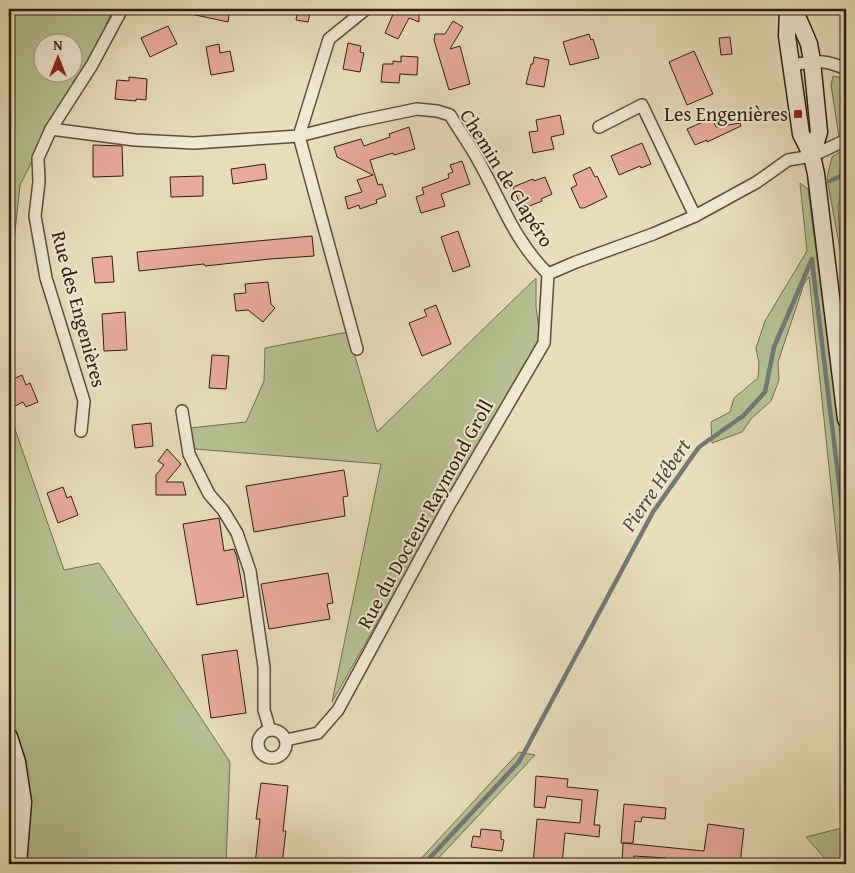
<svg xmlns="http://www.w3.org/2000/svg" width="855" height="873" viewBox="0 0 855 873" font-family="'Gentium Book Plus',serif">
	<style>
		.green { fill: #b5c190; stroke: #736e4e; fill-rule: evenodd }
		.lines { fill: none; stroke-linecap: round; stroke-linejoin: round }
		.stream { stroke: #727a75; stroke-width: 4.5 }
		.building { fill: #e7ab9a; stroke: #311c0d }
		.street-casing { stroke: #5f4c38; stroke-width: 14 }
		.secondary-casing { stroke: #311c0d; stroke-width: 19 }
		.street { stroke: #f0e9d2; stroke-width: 11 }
		.secondary { stroke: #f0e9d2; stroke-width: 16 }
		.poi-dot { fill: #8f2418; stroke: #f0e9d2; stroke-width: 2 }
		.labels { text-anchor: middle; stroke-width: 4; stroke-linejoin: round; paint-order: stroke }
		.poi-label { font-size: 20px; fill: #311c0d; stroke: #f0e9d2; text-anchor: end }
		.street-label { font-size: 20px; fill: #311c0d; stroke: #f0e9d2 }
		.water-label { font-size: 21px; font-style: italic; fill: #514b41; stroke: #f0e9d2 }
	</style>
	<rect width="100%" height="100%" fill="#e8ddb9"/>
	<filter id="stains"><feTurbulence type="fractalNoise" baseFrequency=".004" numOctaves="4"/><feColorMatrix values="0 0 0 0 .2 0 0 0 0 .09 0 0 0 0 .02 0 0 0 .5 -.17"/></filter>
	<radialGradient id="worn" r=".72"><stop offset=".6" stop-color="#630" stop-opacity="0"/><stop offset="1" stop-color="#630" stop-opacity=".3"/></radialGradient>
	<g class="green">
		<path d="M9,9H113L83,79L45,136L20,185L13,250L9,245ZM42,42H72V72H42Z"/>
		<path d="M833,76L846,79V135L839,137L831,85Z"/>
		<path d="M846,148V192L838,205L841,255L827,178L832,157Z"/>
		<path d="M800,183L808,189L846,479V628L809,277L804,284L778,362L779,380L771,401L751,419L742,432L712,443L711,422L730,412L734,398L758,378L759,363L756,348L765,321L807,251Z"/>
		<path d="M536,278V307L540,337L332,702L381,464L195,449L190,428L246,422L264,381L265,348L348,332L377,432Z"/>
		<path d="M9,412L64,570L99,563L230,762L226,864H9Z"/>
		<path d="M519,752L535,755L433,864H416Z"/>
		<path d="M846,772V864H830L806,837L842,828Z"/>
	</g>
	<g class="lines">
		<g class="stream">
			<path d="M830,181L846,174"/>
			<path d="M812,261L846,541"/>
			<path d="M424,864L519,762L653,512L699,447L743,416L765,392L774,347L812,259"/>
		</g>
	</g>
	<g class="building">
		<path d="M192,9H230L228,22L191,14Z"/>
		<path d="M298,9H311L308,22L296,20Z"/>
		<path d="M387,9H419V22L409,18L398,39L385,33L394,12Z"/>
		<path d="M453,21L463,27L450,49L460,46L470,84L449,90L434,40L435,34H445Z"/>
		<path d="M168,26L177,44L150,57L141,38Z"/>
		<path d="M589,34L591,40L593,39L599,58L570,65L563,42Z"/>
		<path d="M730,37L732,54L721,55L719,38Z"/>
		<path d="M348,43L361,46L360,52L364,53L360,72L343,69Z"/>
		<path d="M219,44L220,53L230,51L234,71L211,75L206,47Z"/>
		<path d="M694,51L713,94L687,105L669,62Z"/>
		<path d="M401,56L418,57L417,75L400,74L399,83L381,82L383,64H393V61L401,62Z"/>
		<path d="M534,57L549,60L544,87L526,84L531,64H533Z"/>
		<path d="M129,77L147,79L146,100L136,99V101L115,99L117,80L129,81Z"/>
		<path d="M560,115L564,134L551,137L554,149L533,153L529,132L538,131L536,120Z"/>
		<path d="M712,118L716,127L740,123L741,126L707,142V140L695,145L687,129Z"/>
		<path d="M409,127L415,149L394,155L393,153L370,160L378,185L382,184L386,196L376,200L377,203L360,209L359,205L348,209L345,197L362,192L357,180L373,175L337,157L334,147L361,139L364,146L390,137L389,134Z"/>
		<path d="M642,143L651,164L641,168L640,166L619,175L611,156Z"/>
		<path d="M93,145L122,146L123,176L93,177Z"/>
		<path d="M462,161L470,184L441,194L445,206L421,213L416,197L424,194L422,188L449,178L448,174L453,172L450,165Z"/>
		<path d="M265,164L267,179L233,184L231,169Z"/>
		<path d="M590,167L595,177L597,176L607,197L584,208H580L571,188L577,185L573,175Z"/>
		<path d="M203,176V196L171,197L170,177Z"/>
		<path d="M545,177L552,194L541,199L542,201L522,209L513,187L533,179L534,181Z"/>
		<path d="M458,231L470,266L453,272L441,237Z"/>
		<path d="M312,236L314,256L270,259L205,266L204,264L139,271L137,252Z"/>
		<path d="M112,256L114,282L95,283L92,258Z"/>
		<path d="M268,282L271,304L275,308L263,322L248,310L236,311L234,294L246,293L245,284Z"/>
		<path d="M436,305L451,344L422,356L409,323L427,316L424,310Z"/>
		<path d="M125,312L127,350L104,351L102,314Z"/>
		<path d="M212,355L229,356L226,389L209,388Z"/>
		<path d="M22,375L26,385L30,383L38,402L26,407L23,402L15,406L9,392V381Z"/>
		<path d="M151,423L153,446L135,448L132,425Z"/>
		<path d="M167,449L181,464L166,482H183L186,495H156V475L164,465L158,461Z"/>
		<path d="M344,470L348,496L343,497L345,516L254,532L246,486Z"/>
		<path d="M63,487L67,498L71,496L78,515L58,523L47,493Z"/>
		<path d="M219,518L224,551L234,549L237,557L244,597L197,605L183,524Z"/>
		<path d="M328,573L333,603L327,604L330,619L269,629L261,584Z"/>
		<path d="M237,650L246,713L211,718L202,655Z"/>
		<path d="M536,776L568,779L567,787L598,790L594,825H600L599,837L565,833L562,864H533L537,819L580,823L582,800L547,796L545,808L534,807Z"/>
		<path d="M261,783L288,786L283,831H286L282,864H255L260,819H256Z"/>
		<path d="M624,804L666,808L665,819L642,817L641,822L635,821L633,843H621Z"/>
		<path d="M708,824L744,829L740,864H705L684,862L683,864H665L666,858L634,856V864H622L623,843L704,851Z"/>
		<path d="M481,829L501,831V839L504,840L502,851L471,847L473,836L480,837Z"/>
	</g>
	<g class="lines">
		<g class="street-casing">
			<g id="street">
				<path d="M792,65C816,61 824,59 846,69"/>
				<path d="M599,127L642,105L695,216"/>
				<path d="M51,129L135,140L194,143L299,136L359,121L417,109L437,111L450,115C459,130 470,145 478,160C502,202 513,239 548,274L576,262L653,234L695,216L757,182L788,160L812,156L846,140"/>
				<path d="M299,136L357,349"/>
				<path d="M299,136L329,39L366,9"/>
				<path d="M182,411L189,454L209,494L223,510L237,533L250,571L264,667V710L270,730"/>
				<path d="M81,431L84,401L46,278L35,216L39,182L38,158L51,129L92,65L122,9"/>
				<circle cx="272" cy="744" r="14"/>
				<path d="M286,740L318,733L338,710L447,509L544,343L548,274"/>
			</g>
		</g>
		<g class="secondary-casing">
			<g id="secondary">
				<path d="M788,9L787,36L801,134L812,156L816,174L846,419"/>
				<path d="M794,9L809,44L812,61L819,132L812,156"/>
				<path d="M9,737L17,762L23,802L18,864"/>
			</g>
		</g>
		<use href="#street" class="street"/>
		<use href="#secondary" class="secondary"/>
	</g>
	<rect class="poi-dot" x="793" y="109" width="10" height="10" rx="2.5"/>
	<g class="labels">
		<g class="poi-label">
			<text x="788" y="121">Les Engenières</text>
		</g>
		<g class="street-label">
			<text transform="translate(507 178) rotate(58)" y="7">Chemin de Clapéro</text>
			<text transform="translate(79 309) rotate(75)" y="7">Rue des Engenières</text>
			<text transform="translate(425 514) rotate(-61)" y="7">Rue du Docteur Raymond Groll</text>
		</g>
		<g class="water-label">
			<text transform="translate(656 485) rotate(-56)" y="7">Pierre Hébert</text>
		</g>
	</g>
	<rect width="855" height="873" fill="none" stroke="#e8ddb9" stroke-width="30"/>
	<rect x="10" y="10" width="835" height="853" fill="none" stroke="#311c0d" stroke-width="2.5"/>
	<rect x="15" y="15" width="825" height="843" fill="none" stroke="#311c0d"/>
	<g transform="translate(58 58)"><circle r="24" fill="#f0e9d2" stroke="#a49783"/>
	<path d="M0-4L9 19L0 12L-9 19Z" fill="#8f2418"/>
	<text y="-8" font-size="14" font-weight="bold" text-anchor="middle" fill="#311c0d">N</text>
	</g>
	<rect width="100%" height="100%" filter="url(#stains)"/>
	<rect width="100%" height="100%" fill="url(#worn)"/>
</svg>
